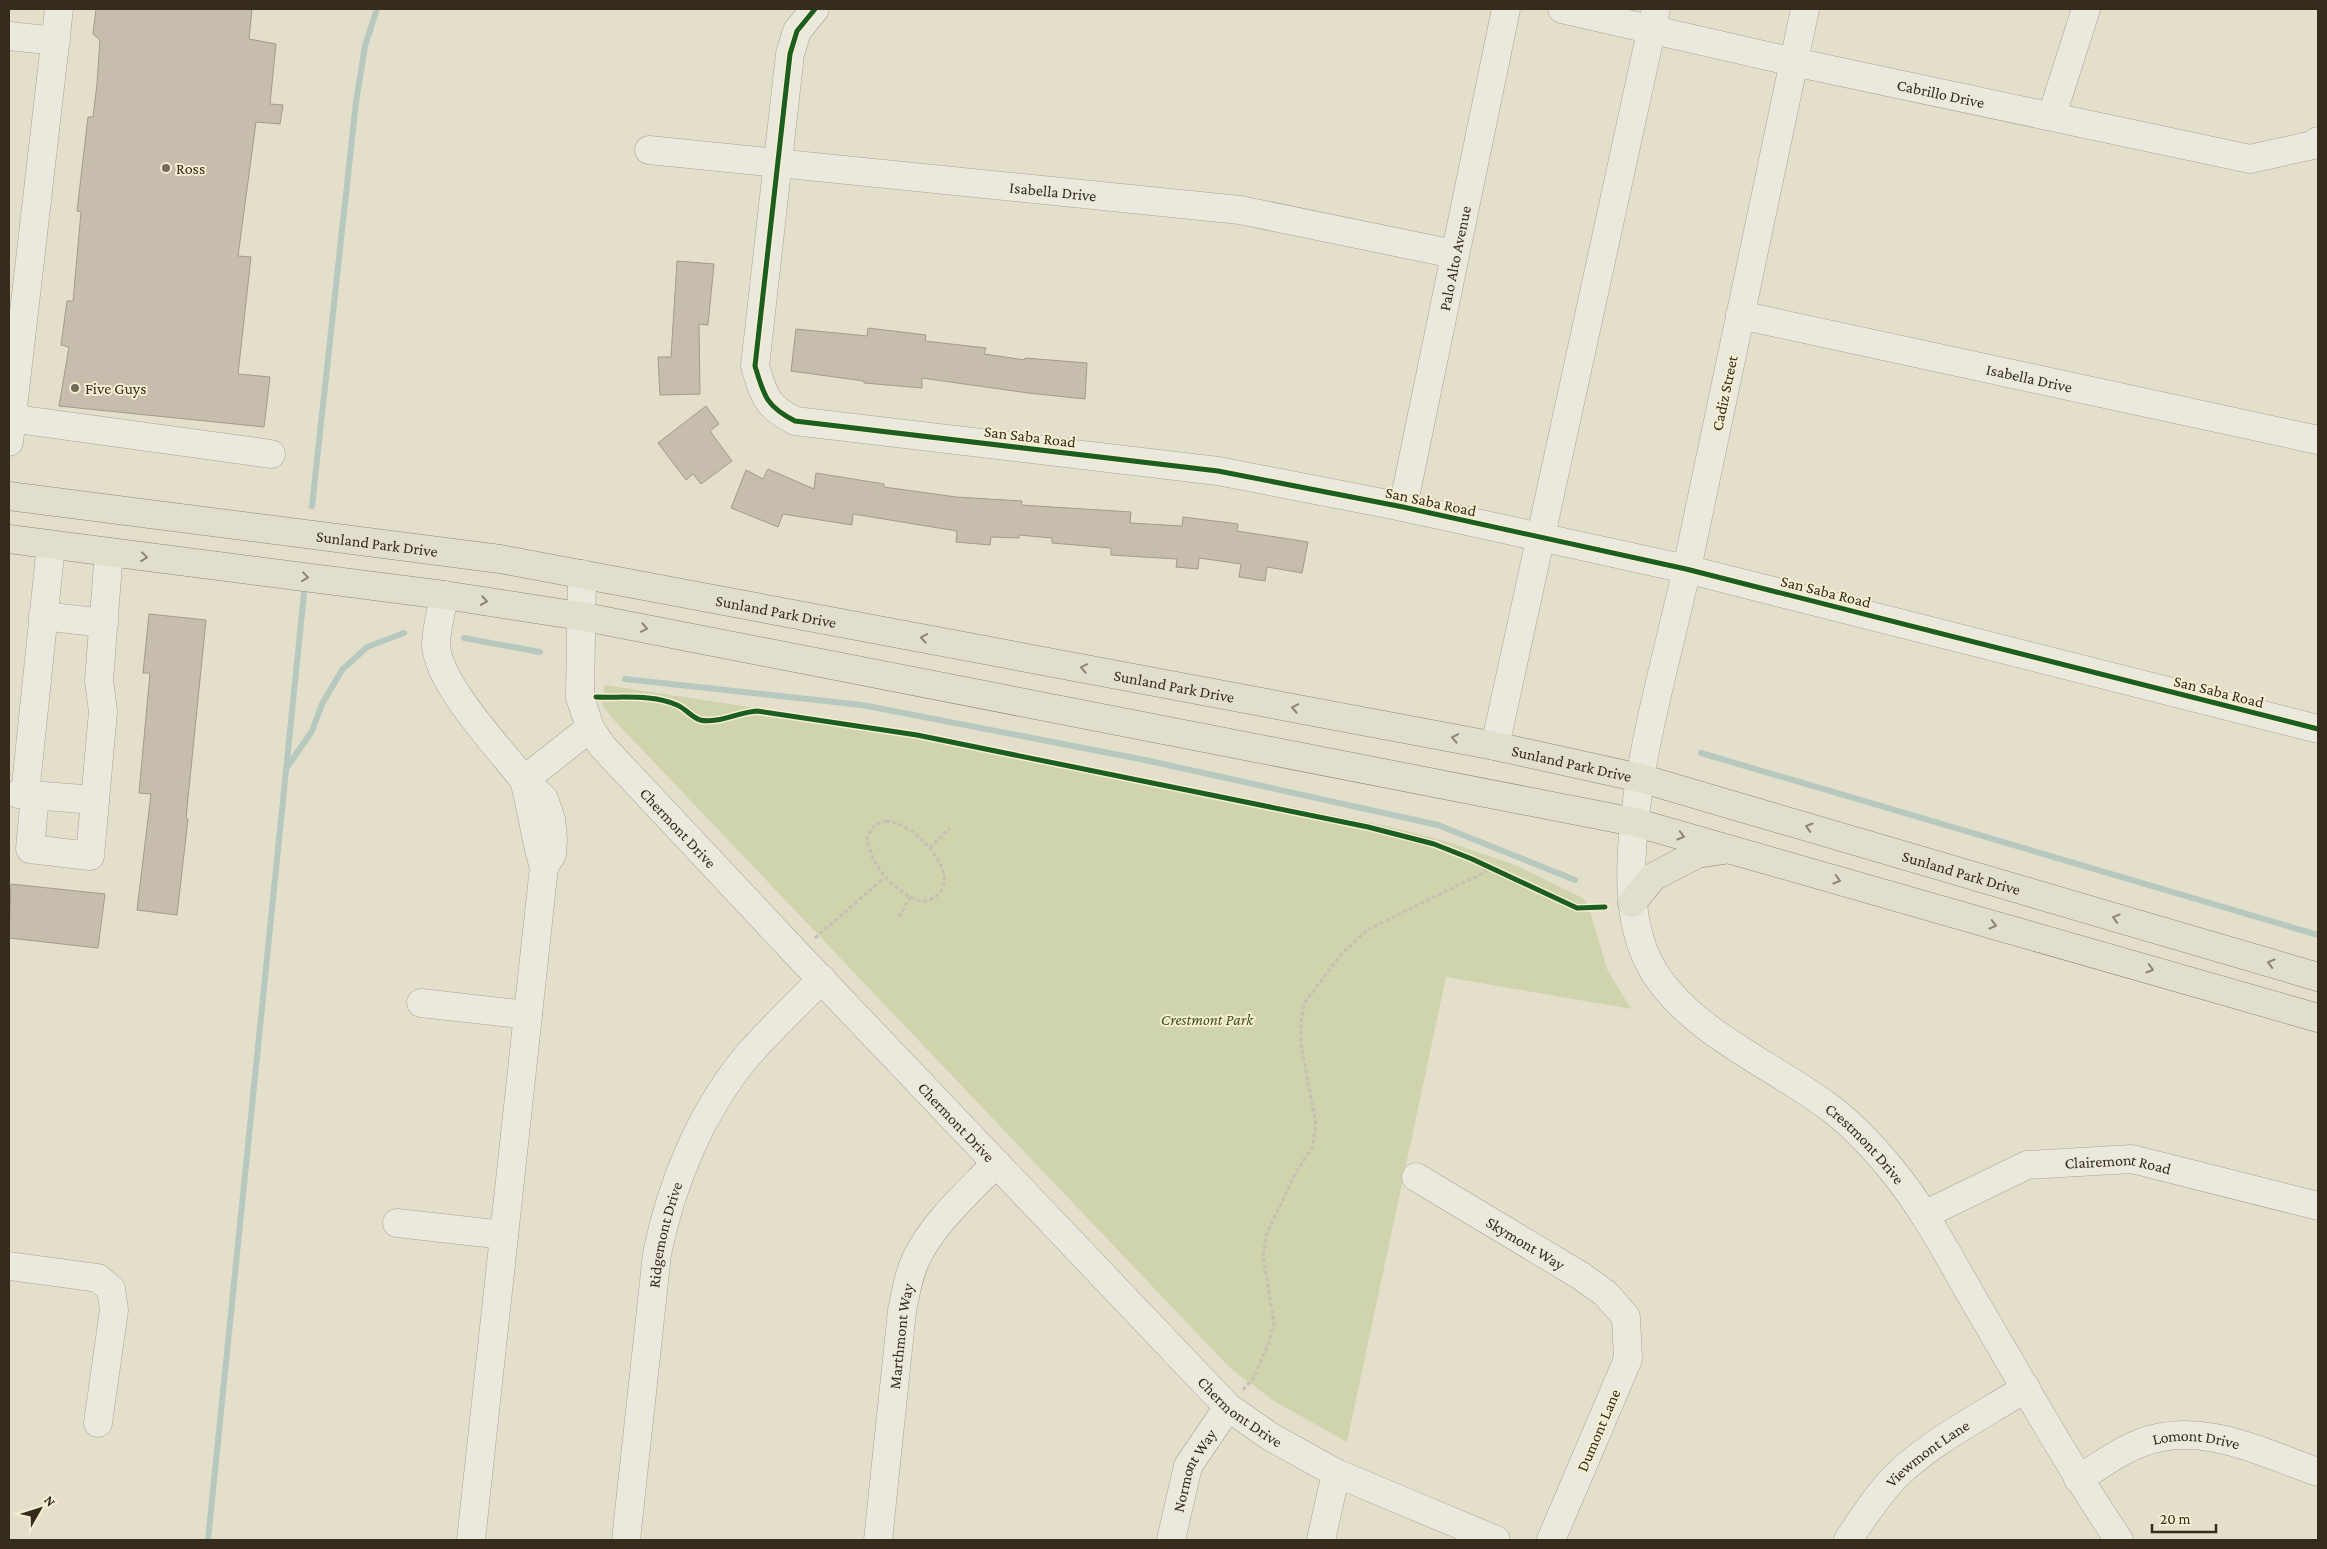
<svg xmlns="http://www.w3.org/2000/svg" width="2327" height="1549" viewBox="0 0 2327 1549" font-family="'Crimson Pro',serif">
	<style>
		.green { fill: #cfd4ad }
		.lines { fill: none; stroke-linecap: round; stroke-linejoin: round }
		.stream { stroke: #b7c9bf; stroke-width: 6 }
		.building { fill: #c7bdac; stroke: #a39a8b }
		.minor-casing { stroke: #a8a395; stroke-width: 29 }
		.major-casing { stroke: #8d887b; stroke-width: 29 }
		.path { stroke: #c4c0b4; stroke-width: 3; stroke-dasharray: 4 2.5; stroke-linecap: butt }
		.minor { stroke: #ebe8dd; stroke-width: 28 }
		.major { stroke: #e2dece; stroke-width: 28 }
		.cycleway-casing { stroke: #f5eed0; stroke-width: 8 }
		.cycleway { stroke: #1b5e20; stroke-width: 5 }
		.oneway { stroke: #8c8576 }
		.poi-dot { fill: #736b5a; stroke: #f5eed0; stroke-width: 2 }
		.labels { text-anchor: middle; stroke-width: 4; stroke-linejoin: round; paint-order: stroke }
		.street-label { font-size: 16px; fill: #362c1d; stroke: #f5eed0 }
		.poi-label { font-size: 16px; fill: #362c1d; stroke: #f5eed0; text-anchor: start }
		.park-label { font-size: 16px; font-style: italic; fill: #425324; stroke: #f5eed0 }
	</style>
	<rect width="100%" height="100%" fill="#e3dfcb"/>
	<path class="green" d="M605,685L908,731L1387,826L1445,841L1515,865L1583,898L1588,904L1607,969L1631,1009L1446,977L1347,1442L1274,1401L1230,1368L613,719L602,705Z"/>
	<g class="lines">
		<g class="stream">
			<path d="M312,506L356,102L365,46L377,9"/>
			<path d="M464,638L540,652"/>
			<path d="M625,679L862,705L1145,760L1438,825L1575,880"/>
			<path d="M1701,753L2318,935"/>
			<path d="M288,766L312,731L322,704L342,670L367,647L404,633"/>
			<path d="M208,1540L304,593"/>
		</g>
	</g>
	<g class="building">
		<path d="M96,9H252L249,39L276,44L270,104L283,105L280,124L256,122L238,256L251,257L238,374L270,377L264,427L59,406L69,347L61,345L67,301H73L81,212L77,211L88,117H93L97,84L100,40L93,34Z"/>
		<path d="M677,261L714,264L708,325L699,324L700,394L660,395L658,357H671Z"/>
		<path d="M868,328L926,335L925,341L986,348L984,354L1025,360V358L1087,363L1085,399L1028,393L922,378V388L864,383V381L791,371L796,329L867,336Z"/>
		<path d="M706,406L719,424L710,431L732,461L701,484L693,474L686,480L658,443Z"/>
		<path d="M768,469L814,489L816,473L884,484V487L956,497L1022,501L1021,505L1131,512L1130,523L1182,526L1183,517L1238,524L1237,531L1308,542L1302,573L1267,567L1265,581L1239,577L1241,564L1199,558L1198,569L1176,567L1177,559L1111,555V548L1052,543V538L1019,535V538L991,537L990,545L956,542L957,531L853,514L852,525L783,514L778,527L731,508L746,470L763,479Z"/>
		<path d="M149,614L206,620L186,818L188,819L177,915L137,910L151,794L139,793L150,673H143Z"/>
		<path d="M11,884L105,894L98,948L9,938Z"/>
	</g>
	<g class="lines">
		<g class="minor-casing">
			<g id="minor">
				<path d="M815,9L797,31L790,54L755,366C764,396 766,406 795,421L1218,471L1403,507L1686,569L2318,729"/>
				<path id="s1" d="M1562,9L1794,62L2250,159L2313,145L2318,141"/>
				<path id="s2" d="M1805,9C1766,190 1728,372 1690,554C1672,640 1644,731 1635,817C1629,866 1627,927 1653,970C1691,1033 1774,1065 1830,1108C1853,1125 1874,1148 1892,1170C1925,1210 1949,1257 1975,1302C2022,1382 2067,1463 2119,1540"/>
				<path d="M9,36L56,41"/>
				<path d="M2052,115L2086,9"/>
				<path id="s3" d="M649,150L1240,210L1454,254"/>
				<path id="s4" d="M1740,315L2318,440"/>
				<path d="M9,418L271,454"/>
				<path d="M9,442L59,9"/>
				<path id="s5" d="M1403,507L1506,9"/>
				<path id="s6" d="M582,574L580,697L590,728L602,746L797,954L1228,1407L1271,1437L1336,1473L1496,1540"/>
				<path d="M444,595C442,610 436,629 436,645C438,684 499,748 524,780L590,728"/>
				<path d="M43,616L104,623"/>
				<path d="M1495,746L1656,9"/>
				<path d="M524,780L544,799L551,819L553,839L552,854L544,867C535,839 532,809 524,780Z"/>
				<path d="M18,794L95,800"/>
				<path d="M25,795L51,545"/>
				<path d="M35,795L30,849L90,856L103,712L99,680L109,552"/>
				<path d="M421,1003L528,1015"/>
				<path id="s7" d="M1416,1177L1581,1276L1606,1294L1626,1317L1628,1359L1551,1540"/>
				<path id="s8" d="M1924,1215L2027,1165L2132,1159L2318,1206"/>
				<path d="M397,1223L504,1235"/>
				<path d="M9,1266L98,1278L111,1289L114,1310L98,1423"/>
				<path id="s9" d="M2078,1479C2097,1468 2117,1452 2138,1444C2199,1419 2260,1452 2318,1472"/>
				<path d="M471,1540L544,867"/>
				<path id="s10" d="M626,1540L657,1254C671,1184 701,1111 748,1055C771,1029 797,1004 822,979"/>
				<path id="s11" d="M878,1540L902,1311C906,1292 909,1272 918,1255C936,1220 969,1192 996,1163"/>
				<path id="s12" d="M1171,1540L1188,1466L1228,1407"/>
				<path d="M1321,1540L1336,1473"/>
				<path id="s13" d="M1848,1540C1863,1518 1877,1495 1896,1476C1933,1440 1982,1416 2026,1388"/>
			</g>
		</g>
		<g class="major-casing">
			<g id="major">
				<path id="s14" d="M9,496L500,559L1495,746L1640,778L2318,977"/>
				<path d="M9,539L444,595L580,616L1634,822L2318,1018"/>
				<path d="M1632,903L1653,877L1697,854L1724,850"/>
			</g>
		</g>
		<g class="path">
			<path d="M605,697C628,698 656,695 677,705C685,709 691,717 700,720C718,724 739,712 757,711L917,735L1368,827L1434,844L1472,859L1577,908L1605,907"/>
			<path d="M886,821C903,823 917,834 928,846C939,858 954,883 936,896C932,899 927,901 922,901C914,900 907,895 901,891C882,876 872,863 867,838C872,828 874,823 886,821Z"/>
			<path d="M930,848L950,828"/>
			<path d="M899,917L910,897"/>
			<path d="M815,938L884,878"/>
			<path d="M1243,1390L1254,1377L1268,1345L1274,1323L1263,1256L1267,1233L1296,1172L1312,1148L1316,1125L1301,1044V1021L1305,1002L1340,956L1367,930L1485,872L1490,867"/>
		</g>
		<use href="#minor" class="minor"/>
		<use href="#major" class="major"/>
		<g class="cycleway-casing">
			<g id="cycleway">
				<path d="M815,9L797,31L790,54L755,366C764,396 766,406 795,421L1218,471L1403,507L1686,569L2318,729"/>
				<path d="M596,697C622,698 654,694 677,705C685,708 691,717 700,720C717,724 739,712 757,711L917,735L1368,827L1434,844L1472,859L1577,908L1605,907"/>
			</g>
		</g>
		<use href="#cycleway" class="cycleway"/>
	</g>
	<defs><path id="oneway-chevron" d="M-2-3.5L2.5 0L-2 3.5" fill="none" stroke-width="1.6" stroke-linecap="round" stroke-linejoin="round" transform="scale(1.25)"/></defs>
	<g class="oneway">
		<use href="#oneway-chevron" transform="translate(144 557) rotate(7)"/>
		<use href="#oneway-chevron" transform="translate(305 577) rotate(7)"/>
		<use href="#oneway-chevron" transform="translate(484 601) rotate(9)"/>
		<use href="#oneway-chevron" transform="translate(644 628) rotate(11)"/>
		<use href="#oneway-chevron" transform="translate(924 638) rotate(-170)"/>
		<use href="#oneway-chevron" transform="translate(1084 668) rotate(-169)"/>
		<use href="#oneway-chevron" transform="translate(1295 708) rotate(-169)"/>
		<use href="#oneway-chevron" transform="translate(1455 738) rotate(-169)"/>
		<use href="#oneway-chevron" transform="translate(1809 827) rotate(-164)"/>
		<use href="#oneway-chevron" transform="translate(1681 836) rotate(16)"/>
		<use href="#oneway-chevron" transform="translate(1837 880) rotate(16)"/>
		<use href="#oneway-chevron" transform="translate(2116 918) rotate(-164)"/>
		<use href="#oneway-chevron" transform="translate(1993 925) rotate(16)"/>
		<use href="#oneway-chevron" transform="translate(2271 963) rotate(-164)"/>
		<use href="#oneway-chevron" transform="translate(2150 969) rotate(16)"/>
	</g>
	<g class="poi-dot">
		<circle cx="166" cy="168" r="5"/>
		<circle cx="75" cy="388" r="5"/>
	</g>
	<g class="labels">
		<g class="street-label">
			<text dy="6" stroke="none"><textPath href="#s1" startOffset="388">Cabrillo Drive</textPath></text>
			<text dy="6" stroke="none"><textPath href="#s3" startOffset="406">Isabella Drive</textPath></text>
			<text dy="6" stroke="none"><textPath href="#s5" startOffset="254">Palo Alto Avenue</textPath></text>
			<text dy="6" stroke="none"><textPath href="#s4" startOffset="296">Isabella Drive</textPath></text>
			<text transform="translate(1724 393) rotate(-78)" y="6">Cadiz Street</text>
			<text transform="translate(1030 436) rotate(7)" y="6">San Saba Road</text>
			<text transform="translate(1431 501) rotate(12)" y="6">San Saba Road</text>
			<text dy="6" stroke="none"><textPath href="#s14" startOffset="371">Sunland Park Drive</textPath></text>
			<text transform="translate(1826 591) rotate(14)" y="6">San Saba Road</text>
			<text dy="6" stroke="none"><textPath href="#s14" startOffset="776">Sunland Park Drive</textPath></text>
			<text dy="6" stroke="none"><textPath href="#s14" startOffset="1181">Sunland Park Drive</textPath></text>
			<text transform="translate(2219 691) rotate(14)" y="6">San Saba Road</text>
			<text dy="6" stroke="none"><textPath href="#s14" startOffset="1586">Sunland Park Drive</textPath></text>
			<text dy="6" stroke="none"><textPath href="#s6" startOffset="289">Chermont Drive</textPath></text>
			<text dy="6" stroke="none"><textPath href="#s14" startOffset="1991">Sunland Park Drive</textPath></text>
			<text dy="6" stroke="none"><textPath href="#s6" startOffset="694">Chermont Drive</textPath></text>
			<text dy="6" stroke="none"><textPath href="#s2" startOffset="1259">Crestmont Drive</textPath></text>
			<text dy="6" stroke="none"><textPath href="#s8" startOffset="206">Clairemont Road</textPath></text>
			<text dy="6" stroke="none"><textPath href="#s10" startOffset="308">Ridgemont Drive</textPath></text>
			<text dy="6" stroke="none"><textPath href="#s7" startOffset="128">Skymont Way</textPath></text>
			<text dy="6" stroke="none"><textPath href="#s11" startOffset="205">Marthmont Way</textPath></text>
			<text dy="6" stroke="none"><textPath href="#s6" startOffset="1100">Chermont Drive</textPath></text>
			<text transform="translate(1598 1430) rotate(-67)" y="6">Dumont Lane</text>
			<text dy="6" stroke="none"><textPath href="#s9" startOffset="129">Lomont Drive</textPath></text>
			<text dy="6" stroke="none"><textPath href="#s13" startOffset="119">Viewmont Lane</textPath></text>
			<text dy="6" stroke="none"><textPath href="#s12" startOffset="74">Normont Way</textPath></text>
		</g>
		<g class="poi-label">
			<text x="176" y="174">Ross</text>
			<text x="85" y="394">Five Guys</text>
		</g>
		<g class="park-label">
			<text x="1207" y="1025">Crestmont Park</text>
		</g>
	</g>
	<rect width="2327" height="1549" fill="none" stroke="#362c1d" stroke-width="20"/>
	<g transform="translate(40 1509) rotate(51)" stroke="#f5eed0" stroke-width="4" paint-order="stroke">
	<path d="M0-4L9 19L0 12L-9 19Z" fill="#362c1d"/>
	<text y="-8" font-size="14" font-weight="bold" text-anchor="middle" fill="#362c1d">N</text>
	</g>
	<path d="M2152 1524v8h64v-8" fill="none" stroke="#362c1d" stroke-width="2.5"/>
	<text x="2160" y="1524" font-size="15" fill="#362c1d" stroke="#f5eed0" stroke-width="4" paint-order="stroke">20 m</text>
</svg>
